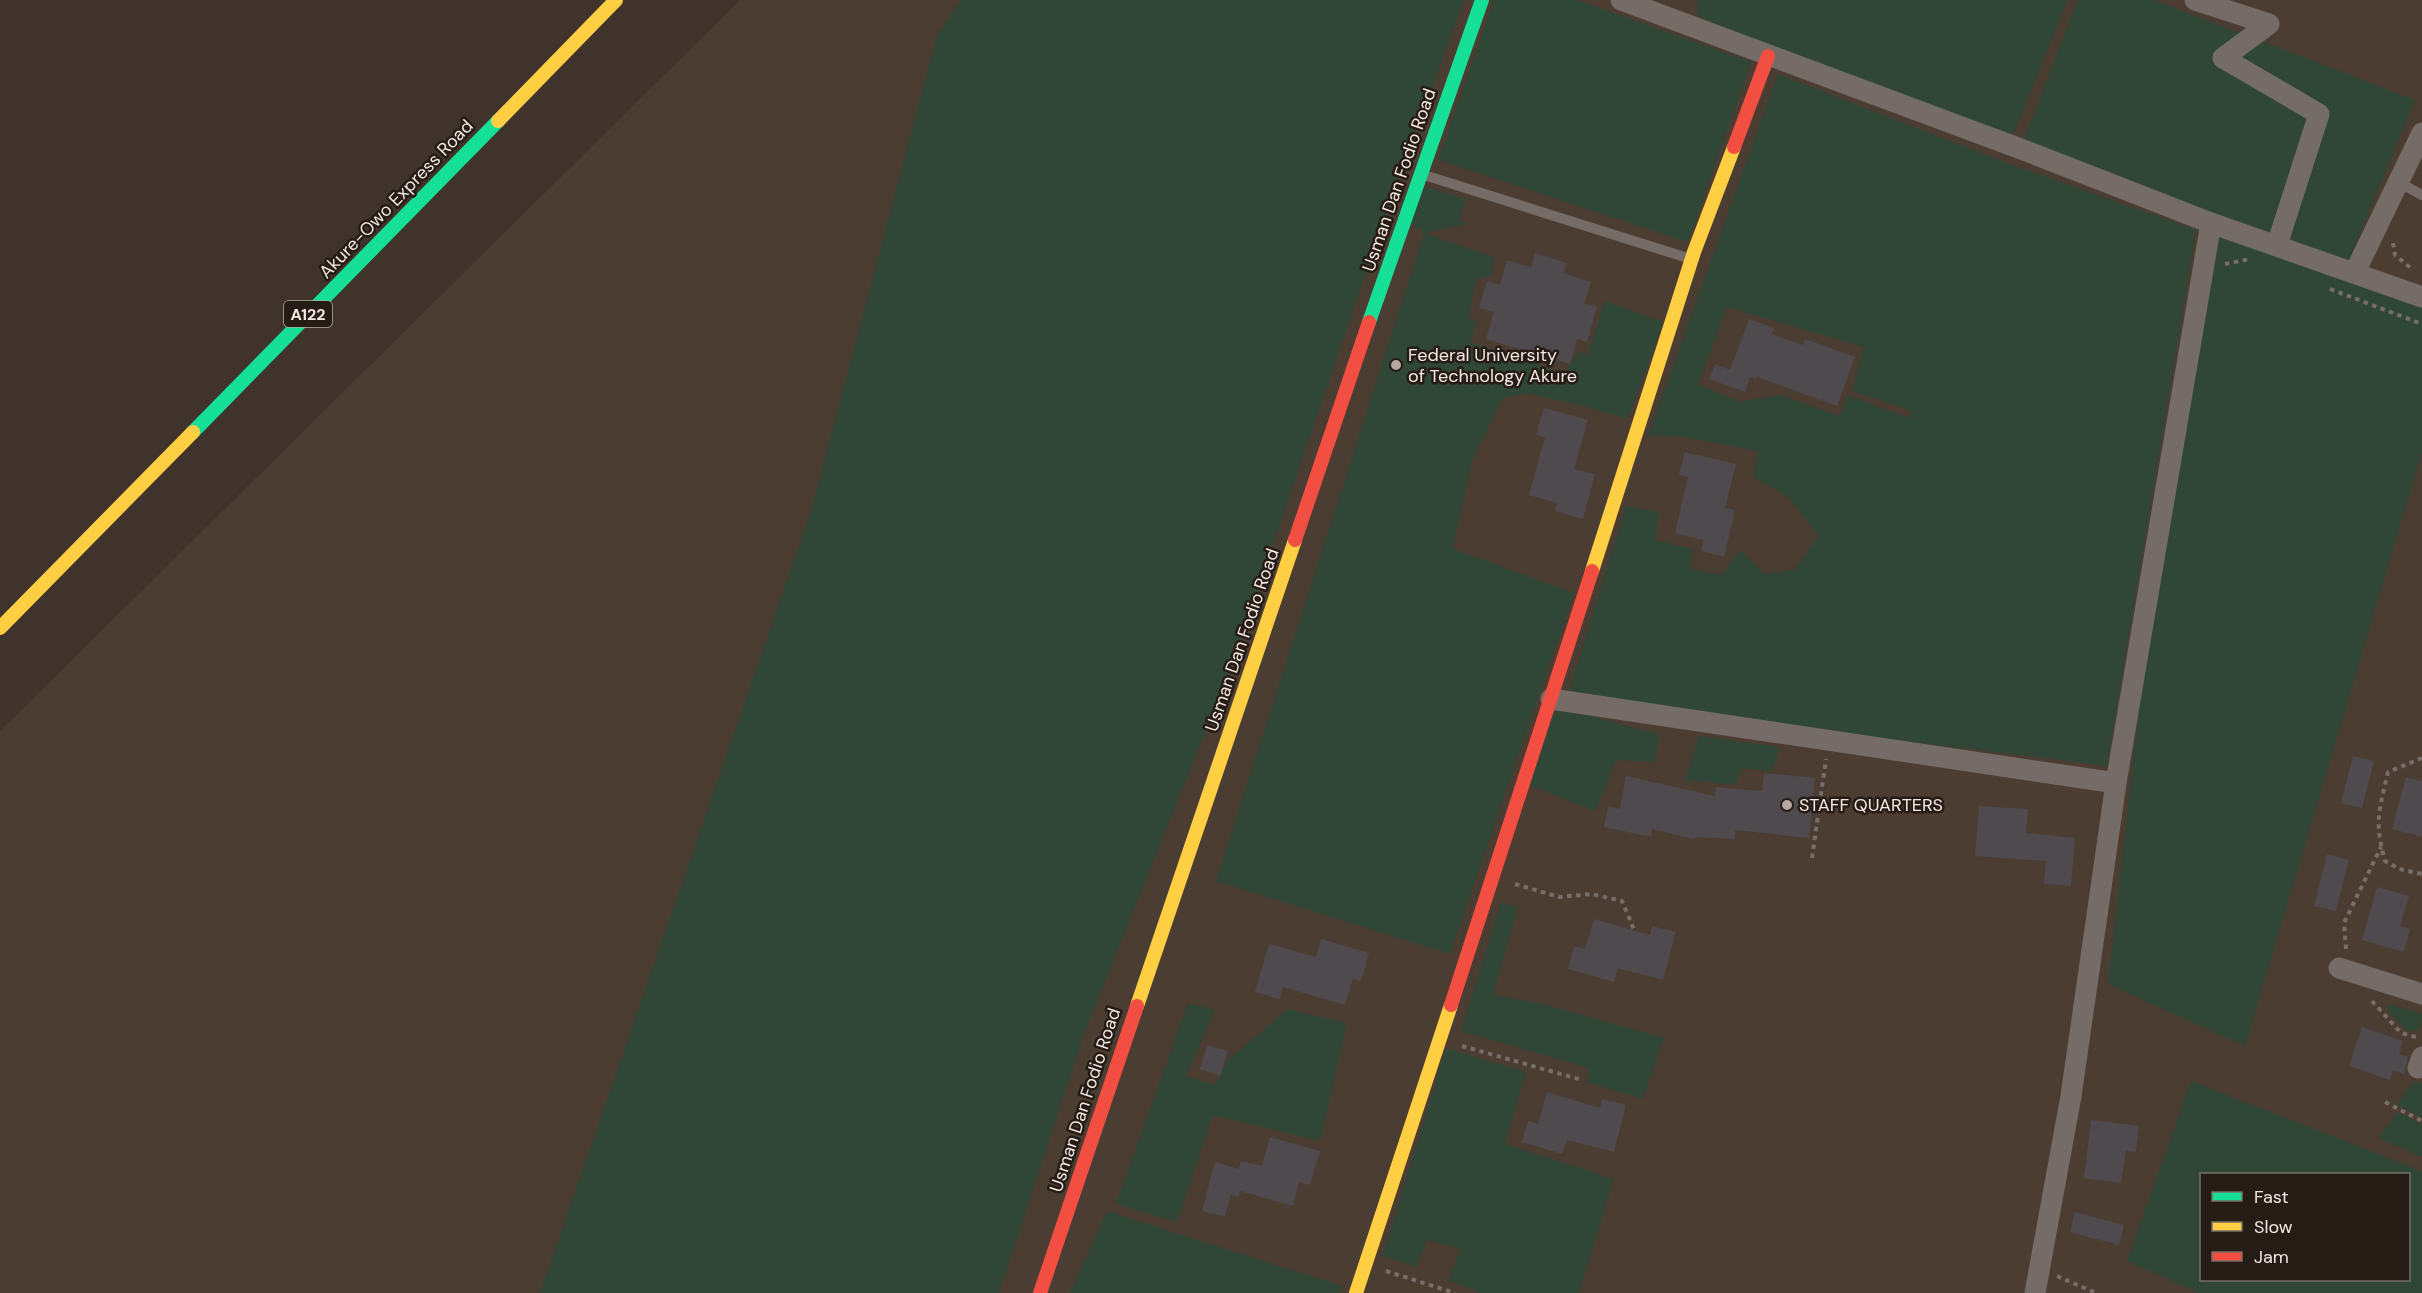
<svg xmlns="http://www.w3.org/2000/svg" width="2422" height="1293" viewBox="0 0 2422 1293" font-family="'DM Sans',sans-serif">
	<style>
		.education { fill: #4c3d32; fill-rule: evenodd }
		.green { fill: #304636; fill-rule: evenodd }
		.building { fill: #4f4a4d }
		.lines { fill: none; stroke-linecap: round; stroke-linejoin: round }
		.path { stroke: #766e68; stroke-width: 4; stroke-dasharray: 4.5 4.5; stroke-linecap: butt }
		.lane { stroke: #756c67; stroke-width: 10 }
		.street { stroke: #756c67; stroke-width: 21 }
		.fast { stroke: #16e098; stroke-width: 14 }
		.slow { stroke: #ffcf43; stroke-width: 14 }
		.jam { stroke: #f24e42; stroke-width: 14 }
		.poi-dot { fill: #b6a8a1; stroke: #261c16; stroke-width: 2 }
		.labels { text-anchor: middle; stroke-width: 5; stroke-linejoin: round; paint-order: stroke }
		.shield { fill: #261c16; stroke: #b8aaa3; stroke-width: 1.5 }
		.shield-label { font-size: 16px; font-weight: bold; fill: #f6e7e0 }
		.street-label { font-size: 18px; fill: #f6e7e0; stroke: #261c16 }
		.poi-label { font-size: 18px; fill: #f6e7e0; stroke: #261c16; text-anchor: start }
	</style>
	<rect width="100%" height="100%" fill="#3f332c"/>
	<path class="education" d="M740,0H2422V1293H0V731ZM2202,1174H2408V1280H2202Z"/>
	<g class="green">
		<path d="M961,0H1464L1386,214L1228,676L1085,1031L999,1293H540L811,511L937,35Z"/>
		<path d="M1494,0H1577L1751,62L1688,242L1438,160Z"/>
		<path d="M1697,0H2068L2013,135L1794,57L1698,16Z"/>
		<path d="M2078,0H2154L2415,100L2348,263L2023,142Z"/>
		<path d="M1778,74L2007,163L2196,230L2107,766L1791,727L1569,691L1626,506L1659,512L1655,540L1692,549L1691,569L1722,575L1740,550L1765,574L1794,570L1819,536L1789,498L1754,477L1758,451L1678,436H1648ZM1727,307L1864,347L1852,391L1912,411L1909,418L1848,395L1840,416L1780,395L1739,402L1698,384Z"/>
		<path d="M1425,186L1466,199L1460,220L1468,224L1425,233L1495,258L1491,275L1476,280L1468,318L1477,320L1470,342L1564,373L1578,352L1588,354L1605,301L1663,322L1628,419L1580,405L1526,393L1503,398L1472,461L1453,549L1574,593L1450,954L1216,881L1424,233L1411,223Z"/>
		<path d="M2210,227L2422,298V452L2245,1046L2108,984L2161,513Z"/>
		<path d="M1556,707L1659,734L1655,762L1616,760L1595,811L1529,785Z"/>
		<path d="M1699,736L1780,747L1772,771L1742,768L1735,785L1685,780Z"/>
		<path d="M1501,902L1518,907L1493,995L1539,1003L1664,1038L1643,1099L1587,1082L1589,1068L1461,1031Z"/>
		<path d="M1188,1003L1215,1010L1186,1076L1215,1085L1229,1059L1288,1009L1347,1023L1320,1141L1213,1115L1177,1222L1116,1204Z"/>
		<path d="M2388,1004L2422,1014L2421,1026L2414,1032L2405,1029L2388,1012Z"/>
		<path d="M1446,1048L1526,1072L1505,1144L1614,1179L1579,1293H1481L1448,1280L1461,1249L1427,1240L1416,1267L1383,1256Z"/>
		<path d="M2191,1081L2422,1171V1293H2199L2127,1261ZM2408,1174V1280H2202V1174Z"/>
		<path d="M2413,1082L2422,1083V1118L2397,1105Z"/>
		<path d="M2397,1112L2422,1124V1157L2379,1138Z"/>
		<path d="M1107,1211L1342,1286L1340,1293H1070Z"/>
	</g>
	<g class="building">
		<path d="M1535,253L1567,263L1563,273L1591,282L1584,303L1597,307L1587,342L1577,339L1570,364L1486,339L1494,312L1479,308L1487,281L1500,285L1507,260L1531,267Z"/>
		<path d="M1749,319L1774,328L1772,334L1803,345L1805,339L1855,357L1837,406L1757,377L1756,380L1750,377L1745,392L1709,379L1715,364L1730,370Z"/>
		<path d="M1544,408L1588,420L1574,469L1595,474L1583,519L1555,511L1557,503L1529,495L1545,437L1536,435Z"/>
		<path d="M1685,452L1736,464L1725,508L1735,510L1724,557L1701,551L1704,540L1675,533L1688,477L1679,475Z"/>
		<path d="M2353,756L2374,761L2362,808L2341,803Z"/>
		<path d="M1764,773L1815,778L1809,838L1735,830V839L1695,837L1694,839L1652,829L1651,837L1604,827L1608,806L1620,809L1626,776L1715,796L1716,787L1762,791Z"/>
		<path d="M2406,777L2422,781V837L2392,829Z"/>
		<path d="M1979,806L2028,809L2026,833L2075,838L2071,886L2044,884L2046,861L1975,856Z"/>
		<path d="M2327,854L2349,860L2336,911L2314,906Z"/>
		<path d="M2377,887L2409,896L2400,926L2410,929L2404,952L2362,940Z"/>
		<path d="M1594,919L1650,935L1652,926L1676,932L1663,980L1618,968L1614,982L1568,969L1574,946L1585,949Z"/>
		<path d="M1321,939L1369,953L1361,981L1353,979L1345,1005L1283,987L1280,999L1255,992L1269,944L1316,957Z"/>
		<path d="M2362,1027L2403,1041L2399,1054L2408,1057L2404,1074L2393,1070L2390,1080L2349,1066Z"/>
		<path d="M1207,1045L1228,1051L1220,1076L1200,1069Z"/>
		<path d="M1547,1092L1600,1108L1602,1099L1626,1105L1614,1152L1567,1140L1562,1154L1522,1142L1528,1121L1538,1124Z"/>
		<path d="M2091,1120L2139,1126L2136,1152L2126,1151L2121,1183L2084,1178Z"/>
		<path d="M1270,1137L1320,1151L1310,1185L1299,1182L1293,1206L1240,1191L1239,1197L1231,1194L1225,1217L1202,1211L1215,1162L1239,1169L1241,1161L1262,1166Z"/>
		<path d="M2075,1212L2124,1225L2119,1245L2070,1232Z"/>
	</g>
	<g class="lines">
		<g class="path">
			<path d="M2393,243L2395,255L2412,269"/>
			<path d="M2225,264L2250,259"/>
			<path d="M2330,289L2422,324"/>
			<path d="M2422,758L2388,772C2379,811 2374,822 2385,861L2399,869L2422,874"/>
			<path d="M1812,858L1826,759"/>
			<path d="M1515,884L1559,897L1591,894L1622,901L1635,932"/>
			<path d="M2346,949L2344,923L2381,847"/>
			<path d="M2372,1001L2401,1033L2416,1037"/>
			<path d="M1462,1046L1582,1080"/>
			<path d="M2385,1102L2422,1121"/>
			<path d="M1386,1271L1455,1293"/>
			<path d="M2057,1276L2096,1293"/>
		</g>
		<g class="lane">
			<path d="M1421,174L1691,259"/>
			<path d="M2398,182L2422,195"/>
		</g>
		<g class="street">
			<path d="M1621,0L2029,152L2211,223L2422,297"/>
			<path d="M2195,0L2269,24L2223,58L2319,114L2277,245"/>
			<path d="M2355,272L2422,133"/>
			<path d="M1551,699L2116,783"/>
			<path d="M2339,968L2422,994"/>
			<path d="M2418,1068L2422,1057"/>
			<path d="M2035,1293L2071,1096L2116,783L2211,223"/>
		</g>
		<g class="fast">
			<path d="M1369,322L1482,0"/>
			<path d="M193,432L498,121"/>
		</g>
		<g class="slow">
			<path d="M498,121L616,0"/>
			<path d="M1592,571L1694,252L1734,147"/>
			<path d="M0,628L193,432"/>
			<path d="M1137,1006L1295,540"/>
			<path d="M1356,1293L1451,1005"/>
		</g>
		<g class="jam">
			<path d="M1734,147L1768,56"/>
			<path d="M1295,540L1369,322"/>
			<path d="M1451,1005L1592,571"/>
			<path d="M1040,1293L1137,1006"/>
		</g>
	</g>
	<g class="poi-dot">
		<circle cx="1396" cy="365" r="6"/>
		<circle cx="1787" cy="805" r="6"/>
	</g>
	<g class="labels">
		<rect class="shield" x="284" y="301" width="48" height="26" rx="4.5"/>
		<g class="shield-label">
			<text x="308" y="320">A122</text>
		</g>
		<g class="street-label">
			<text transform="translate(1399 180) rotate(-71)" y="6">Usman Dan Fodio Road</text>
			<text transform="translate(396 199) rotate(-46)" y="6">Akure-Owo Express Road</text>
			<text transform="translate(1242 640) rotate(-71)" y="6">Usman Dan Fodio Road</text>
			<text transform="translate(1085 1100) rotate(-72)" y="6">Usman Dan Fodio Road</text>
		</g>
		<g class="poi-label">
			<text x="1408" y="361">Federal University<tspan x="1408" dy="21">of Technology Akure</tspan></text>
			<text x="1799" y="811">STAFF QUARTERS</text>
		</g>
	</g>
	<rect x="2200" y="1173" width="210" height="108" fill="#261c16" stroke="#796d67" stroke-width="1.5"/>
	<rect x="2212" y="1192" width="30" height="9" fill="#16e098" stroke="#796d67" stroke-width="1.5"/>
	<text x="2254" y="1203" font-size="18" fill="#f6e7e0">Fast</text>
	<rect x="2212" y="1222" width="30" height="9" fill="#ffcf43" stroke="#796d67" stroke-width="1.5"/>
	<text x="2254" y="1233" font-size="18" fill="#f6e7e0">Slow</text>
	<rect x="2212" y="1252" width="30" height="9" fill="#f24e42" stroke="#796d67" stroke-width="1.5"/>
	<text x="2254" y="1263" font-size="18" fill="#f6e7e0">Jam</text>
</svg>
